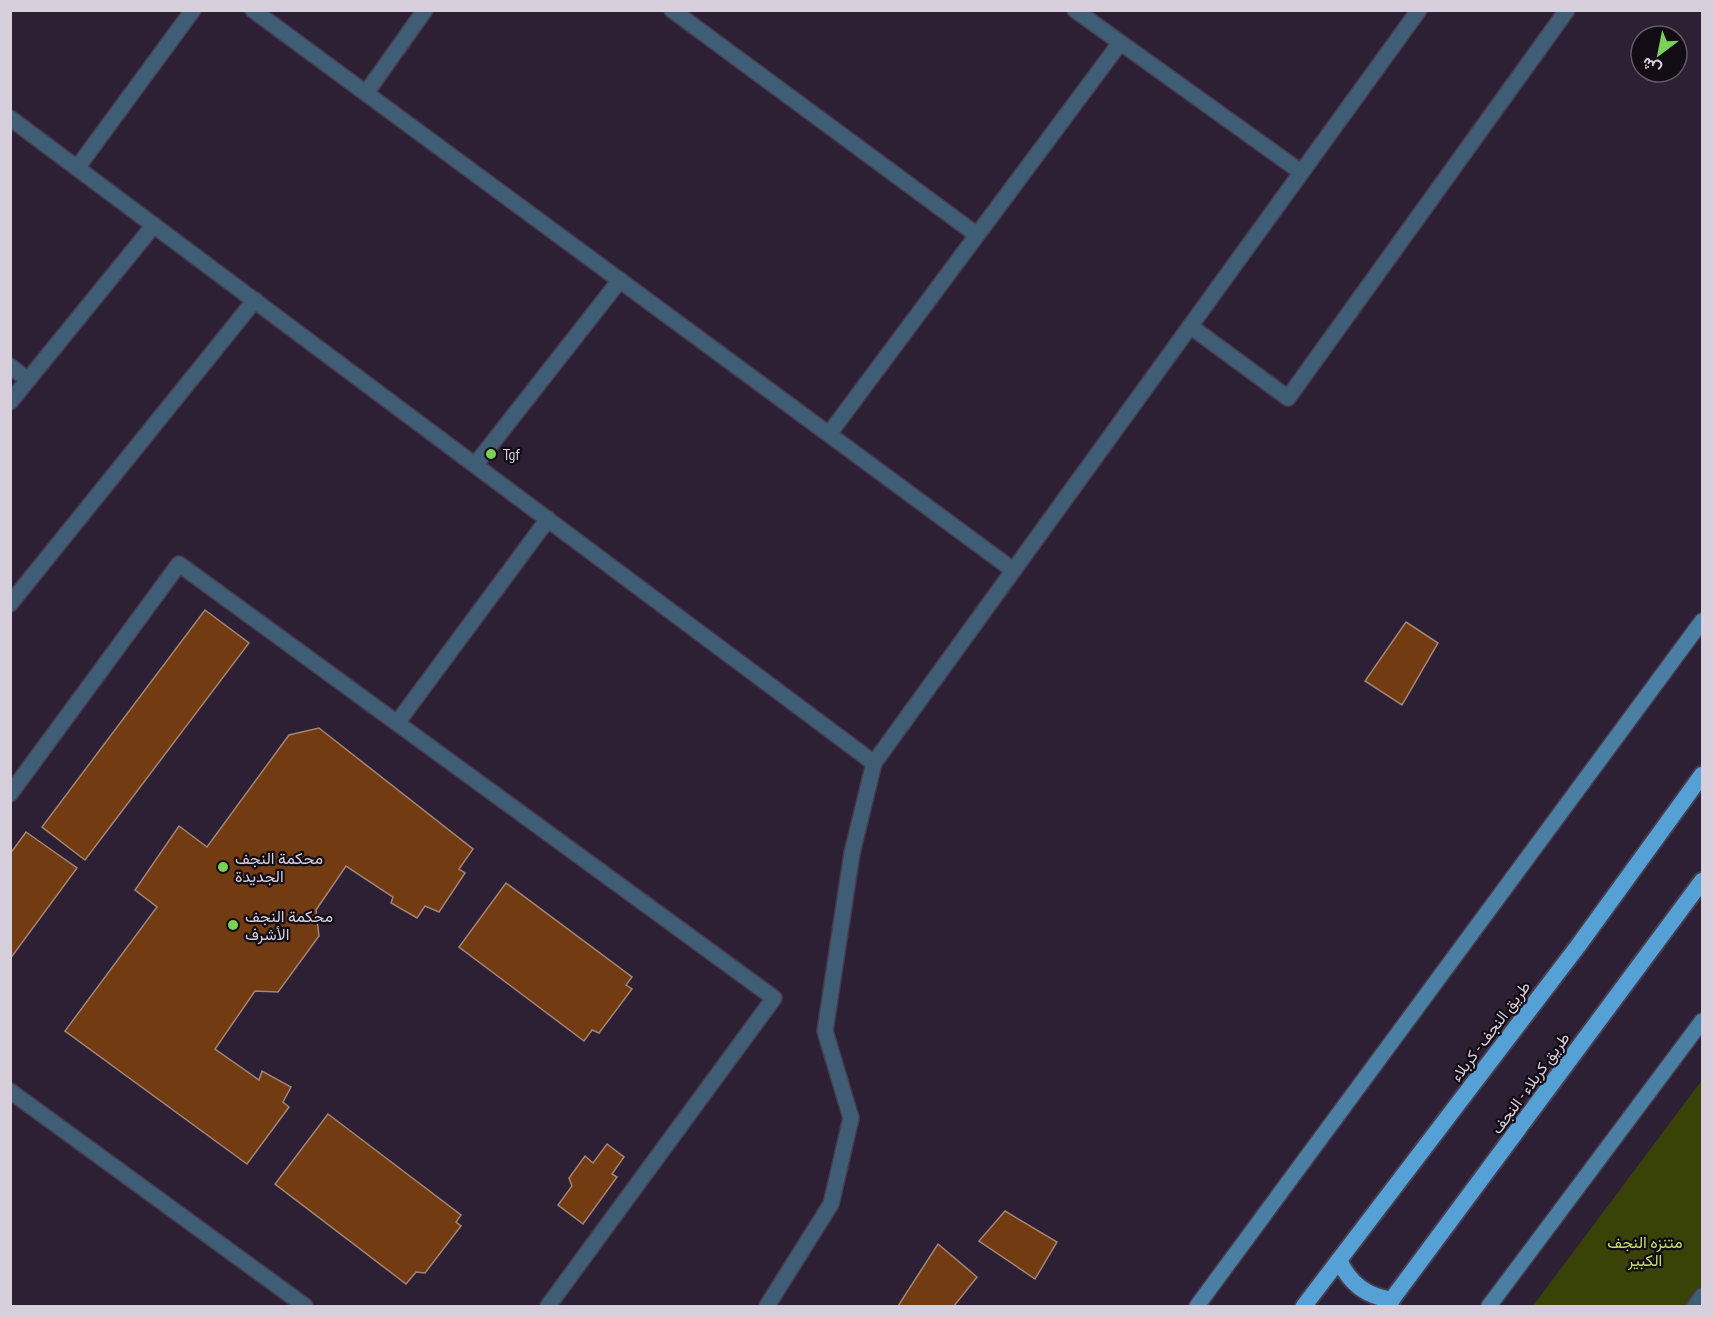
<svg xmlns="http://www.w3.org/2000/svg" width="1713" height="1317" viewBox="0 0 1713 1317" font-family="'PT Sans Narrow',Vazirmatn,sans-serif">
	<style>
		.green { fill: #394207 }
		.building { fill: #723b11; stroke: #a28675; stroke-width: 1.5 }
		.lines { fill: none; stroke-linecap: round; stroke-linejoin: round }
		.pedestrian-casing { stroke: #483b4f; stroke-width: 18 }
		.minor-casing { stroke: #483b4f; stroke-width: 18 }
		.secondary-casing { stroke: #483b4f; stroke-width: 18 }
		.trunk-casing { stroke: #483b4f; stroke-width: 20 }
		.pedestrian { stroke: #3f5e75; stroke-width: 15 }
		.minor { stroke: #3f5e75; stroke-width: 15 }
		.secondary { stroke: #4a7ea3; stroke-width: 15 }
		.trunk { stroke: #55a1d5; stroke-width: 16 }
		.poi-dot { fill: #7bd155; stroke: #120c15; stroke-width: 2 }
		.labels { text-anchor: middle; stroke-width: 4.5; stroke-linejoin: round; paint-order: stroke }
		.poi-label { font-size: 16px; fill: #d8cfdd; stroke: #120c15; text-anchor: start }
		.street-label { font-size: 16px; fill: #d8cfdd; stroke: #120c15 }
		.park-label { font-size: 16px; fill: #cadf67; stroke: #120c15 }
	</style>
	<rect width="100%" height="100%" fill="#2d1f34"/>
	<path class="green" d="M1702,1080V1306H1533Z"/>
	<g class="building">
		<path d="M205,610L249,643L85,860L42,827Z"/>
		<path d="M1406,622L1438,643L1402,705L1365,681Z"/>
		<path d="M319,728L473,849L459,869L465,873L439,912L425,906L417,918L391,903L393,897L346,866L316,910L319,936L278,992L255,991L215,1049L259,1080L262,1071L291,1087L283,1102L289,1107L247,1164L65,1031L157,907L135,890L179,826L207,847L289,735Z"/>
		<path d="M26,832L77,868L10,959V854Z"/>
		<path d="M506,883L632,977L626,985L632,989L599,1033L592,1030L584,1041L459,947Z"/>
		<path d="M328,1114L461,1215L456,1222L461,1226L425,1273L416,1272L406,1284L275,1184Z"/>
		<path d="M607,1144L624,1157L612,1174L617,1177L583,1224L558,1205L572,1186L569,1178L585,1156L593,1163Z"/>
		<path d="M1005,1211L1057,1242L1035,1279L979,1241Z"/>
		<path d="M938,1244L977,1277L954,1306H898Z"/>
	</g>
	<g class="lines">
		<g class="pedestrian-casing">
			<path id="pedestrian" d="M1695,1306L1702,1296"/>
		</g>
		<g class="minor-casing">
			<g id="minor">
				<path d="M253,10L1013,570"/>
				<path d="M672,10L977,235"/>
				<path d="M1075,10L1301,172"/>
				<path d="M366,93L425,10"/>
				<path d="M10,118L874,763"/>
				<path d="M77,168L193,10"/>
				<path d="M1190,326L1288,398L1567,10"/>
				<path d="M10,366L28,380"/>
				<path d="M10,402L154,225"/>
				<path d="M829,434L1120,43"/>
				<path d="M475,465L620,280"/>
				<path d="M10,604L255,300"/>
				<path d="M397,723L548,519"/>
				<path d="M10,794L179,564L774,998L548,1306"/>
				<path d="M10,1091L305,1306"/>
				<path d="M767,1306L831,1204L851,1118L825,1031L852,853L874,763L1419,10"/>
			</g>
		</g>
		<g class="secondary-casing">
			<g id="secondary">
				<path d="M1197,1306L1702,621"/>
				<path d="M1489,1306L1702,1021"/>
			</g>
		</g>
		<g class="trunk-casing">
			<g id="trunk">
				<path d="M1339,1260C1350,1284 1366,1296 1392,1300"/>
				<path d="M1304,1306L1578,946L1702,775"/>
				<path d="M1387,1306L1702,881"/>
			</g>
		</g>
		<use href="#pedestrian" class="pedestrian"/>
		<use href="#minor" class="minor"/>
		<use href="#secondary" class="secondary"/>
		<use href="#trunk" class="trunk"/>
	</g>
	<g class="poi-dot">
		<circle cx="491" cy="454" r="6"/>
		<circle cx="223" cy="867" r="6"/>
		<circle cx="233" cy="925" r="6"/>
	</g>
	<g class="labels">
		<g class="poi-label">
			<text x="503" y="460">Tgf</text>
			<text x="235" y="864">محكمة النجف<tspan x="235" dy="18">الجديدة</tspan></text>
			<text x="245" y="922">محكمة النجف<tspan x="245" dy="18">الأشرف</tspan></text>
		</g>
		<g class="street-label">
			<text transform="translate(1490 1031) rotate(-53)" y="6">طريق النجف - کربلاء</text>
			<text transform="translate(1530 1083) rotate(-54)" y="6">طريق کربلاء - النجف</text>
		</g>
		<g class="park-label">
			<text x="1645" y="1248">متنزه النجف<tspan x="1645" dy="18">الكبير</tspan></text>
		</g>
	</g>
	<rect width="1713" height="1317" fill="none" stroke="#d8cfdd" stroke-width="24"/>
	<g transform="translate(1659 54) rotate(212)"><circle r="28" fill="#120c15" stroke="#615a65" stroke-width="1.5"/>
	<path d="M0-4.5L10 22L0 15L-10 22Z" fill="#7bd155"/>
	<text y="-9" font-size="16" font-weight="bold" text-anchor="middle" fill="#d8cfdd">ش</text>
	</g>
</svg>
